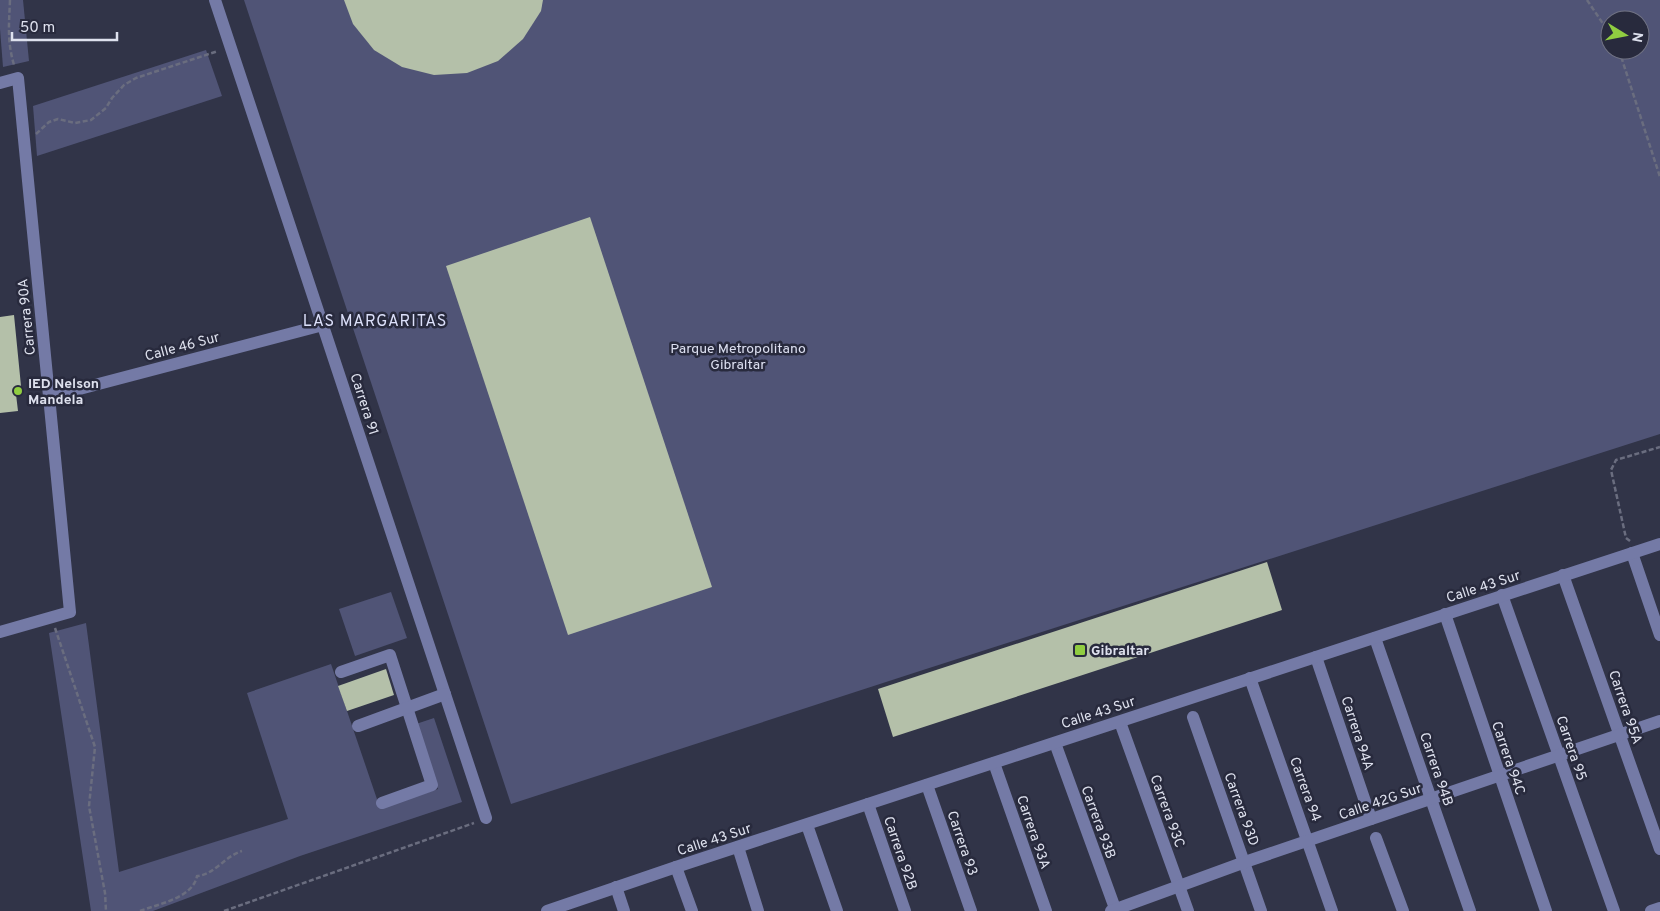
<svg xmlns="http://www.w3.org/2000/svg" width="1660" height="911" viewBox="0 0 1660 911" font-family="Overpass,sans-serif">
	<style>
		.green { fill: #505476; fill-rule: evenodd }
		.building { fill: #b4c0a9 }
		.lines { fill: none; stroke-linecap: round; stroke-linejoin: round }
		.path { stroke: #6a6d7f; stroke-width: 2.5; stroke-dasharray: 5 2.5; stroke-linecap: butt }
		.minor { stroke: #747aa6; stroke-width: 12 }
		.poi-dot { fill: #90cd41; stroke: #282a3d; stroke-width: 2 }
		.labels { text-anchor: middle; stroke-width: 5; stroke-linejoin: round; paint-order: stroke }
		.street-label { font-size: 14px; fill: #dee1ee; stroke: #282a3d }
		.park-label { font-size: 14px; fill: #dde0f1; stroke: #282a3d }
		.poi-label { font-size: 14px; font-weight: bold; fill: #dee1ee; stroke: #282a3d; text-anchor: start }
		.quarter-label { font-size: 16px; letter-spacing: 1px; fill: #dce0fa; stroke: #282a3d }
	</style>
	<rect width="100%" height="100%" fill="#313448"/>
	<g class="green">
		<path d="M0,0H23L29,61L3,67L0,29Z"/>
		<path d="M244,0H1660V434L923,670L511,804ZM1610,20H1640V50H1610Z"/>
		<path d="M206,50L222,96L37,156L33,106Z"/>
		<path d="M391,592L407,638L355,656L339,609Z"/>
		<path d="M86,623L119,872L288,819L247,693L331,664L380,808L438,789L416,724L434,718L462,802L300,856L153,911H91L49,633Z"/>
	</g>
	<g class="building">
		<path d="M344,0H543L541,11L523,39L498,61L467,73L434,75L402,67L374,50L353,24Z"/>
		<path d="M590,217L712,587L568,635L446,266Z"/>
		<path d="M14,315L21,386H15L18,411L0,413V317Z"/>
		<path d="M1267,562L1282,610L893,737L878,689Z"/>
		<path d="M386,669L394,695L347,711L338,686Z"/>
	</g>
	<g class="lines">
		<g class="path">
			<path d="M10,0C9,25 7,41 14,65"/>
			<path d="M1587,0L1610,34"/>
			<path d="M1619,50L1660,177"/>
			<path d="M36,134L49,122L58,119L75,123L91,120L106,108L112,98L124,85L136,78L218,51"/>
			<path d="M1630,541L1626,538L1611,470L1616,460L1660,447"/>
			<path d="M55,628L95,747L89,806L105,893L106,911"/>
			<path d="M140,911C158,904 193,898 197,876C214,875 225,856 242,851"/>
			<path d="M224,911L474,823"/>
		</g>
		<g class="minor">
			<path d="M215,0L486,818"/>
			<path d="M0,83L18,78L70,612L0,632"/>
			<path d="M49,397L323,325"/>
			<path d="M1632,553L1660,635"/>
			<path d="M1563,575L1660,849"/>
			<path d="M1502,595L1614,911"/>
			<path d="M1445,614L1546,911"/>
			<path d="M1375,638L1470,911"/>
			<path d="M1316,657L1371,819"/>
			<path d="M341,672L390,655L432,785L382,803"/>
			<path d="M1250,678L1332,911"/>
			<path d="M1193,717L1261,911"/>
			<path d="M1120,722L1188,911"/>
			<path d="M358,726L445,694"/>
			<path d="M1055,743L1116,911"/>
			<path d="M994,763L1046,911"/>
			<path d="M927,785L971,911"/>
			<path d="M868,804L905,911"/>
			<path d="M807,825L837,911"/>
			<path d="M1376,838L1403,911"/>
			<path d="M738,847L758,911"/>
			<path d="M676,867L692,911"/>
			<path d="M616,887L624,911"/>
			<path d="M547,911L676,867L1660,544"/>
			<path d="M1111,911L1245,862L1660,721"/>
			<path d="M1651,911L1660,908"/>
		</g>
	</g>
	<g class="poi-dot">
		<circle cx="18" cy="391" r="5"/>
		<rect x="1074" y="644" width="12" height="12" rx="2.5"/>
	</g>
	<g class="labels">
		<g class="street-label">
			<text transform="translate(26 317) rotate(-96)" y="5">Carrera 90A</text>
			<text transform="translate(182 346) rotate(-15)" y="5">Calle 46 Sur</text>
			<text transform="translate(365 404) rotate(72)" y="5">Carrera 91</text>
			<text transform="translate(1483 586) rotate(-18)" y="5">Calle 43 Sur</text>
			<text transform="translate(1626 707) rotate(71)" y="5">Carrera 95A</text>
			<text transform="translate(1098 712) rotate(-18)" y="5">Calle 43 Sur</text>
			<text transform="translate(1358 733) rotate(72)" y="5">Carrera 94A</text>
			<text transform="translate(1572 748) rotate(71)" y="5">Carrera 95</text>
			<text transform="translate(1509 758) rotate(71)" y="5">Carrera 94C</text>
			<text transform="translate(1437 769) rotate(71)" y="5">Carrera 94B</text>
			<text transform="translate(1306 789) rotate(70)" y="5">Carrera 94</text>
			<text transform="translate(1380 801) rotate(-19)" y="5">Calle 42G Sur</text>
			<text transform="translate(1242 809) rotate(70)" y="5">Carrera 93D</text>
			<text transform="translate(1168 811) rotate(70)" y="5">Carrera 93C</text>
			<text transform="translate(1099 822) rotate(70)" y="5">Carrera 93B</text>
			<text transform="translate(1034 832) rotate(71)" y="5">Carrera 93A</text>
			<text transform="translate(714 839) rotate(-18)" y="5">Calle 43 Sur</text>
			<text transform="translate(963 843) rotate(71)" y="5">Carrera 93</text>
			<text transform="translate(901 853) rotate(71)" y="5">Carrera 92B</text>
		</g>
		<g class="park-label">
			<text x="738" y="353">Parque Metropolitano<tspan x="738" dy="16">Gibraltar</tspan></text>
		</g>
		<g class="poi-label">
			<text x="28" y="388">IED Nelson<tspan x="28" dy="16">Mandela</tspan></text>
			<text x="1091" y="655">Gibraltar</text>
		</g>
		<g class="quarter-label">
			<text x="375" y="326">LAS MARGARITAS</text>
		</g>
	</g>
	<g transform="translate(1625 35) rotate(100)"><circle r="24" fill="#282a3d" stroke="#717384"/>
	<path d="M0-4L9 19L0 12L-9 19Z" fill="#90cd41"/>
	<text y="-8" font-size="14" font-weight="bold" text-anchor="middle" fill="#dee1ee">N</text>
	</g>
	<path d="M12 32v8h105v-8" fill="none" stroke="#dee1ee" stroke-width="2.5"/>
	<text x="20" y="32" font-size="15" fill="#dee1ee" stroke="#282a3d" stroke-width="4" paint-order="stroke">50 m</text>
</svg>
